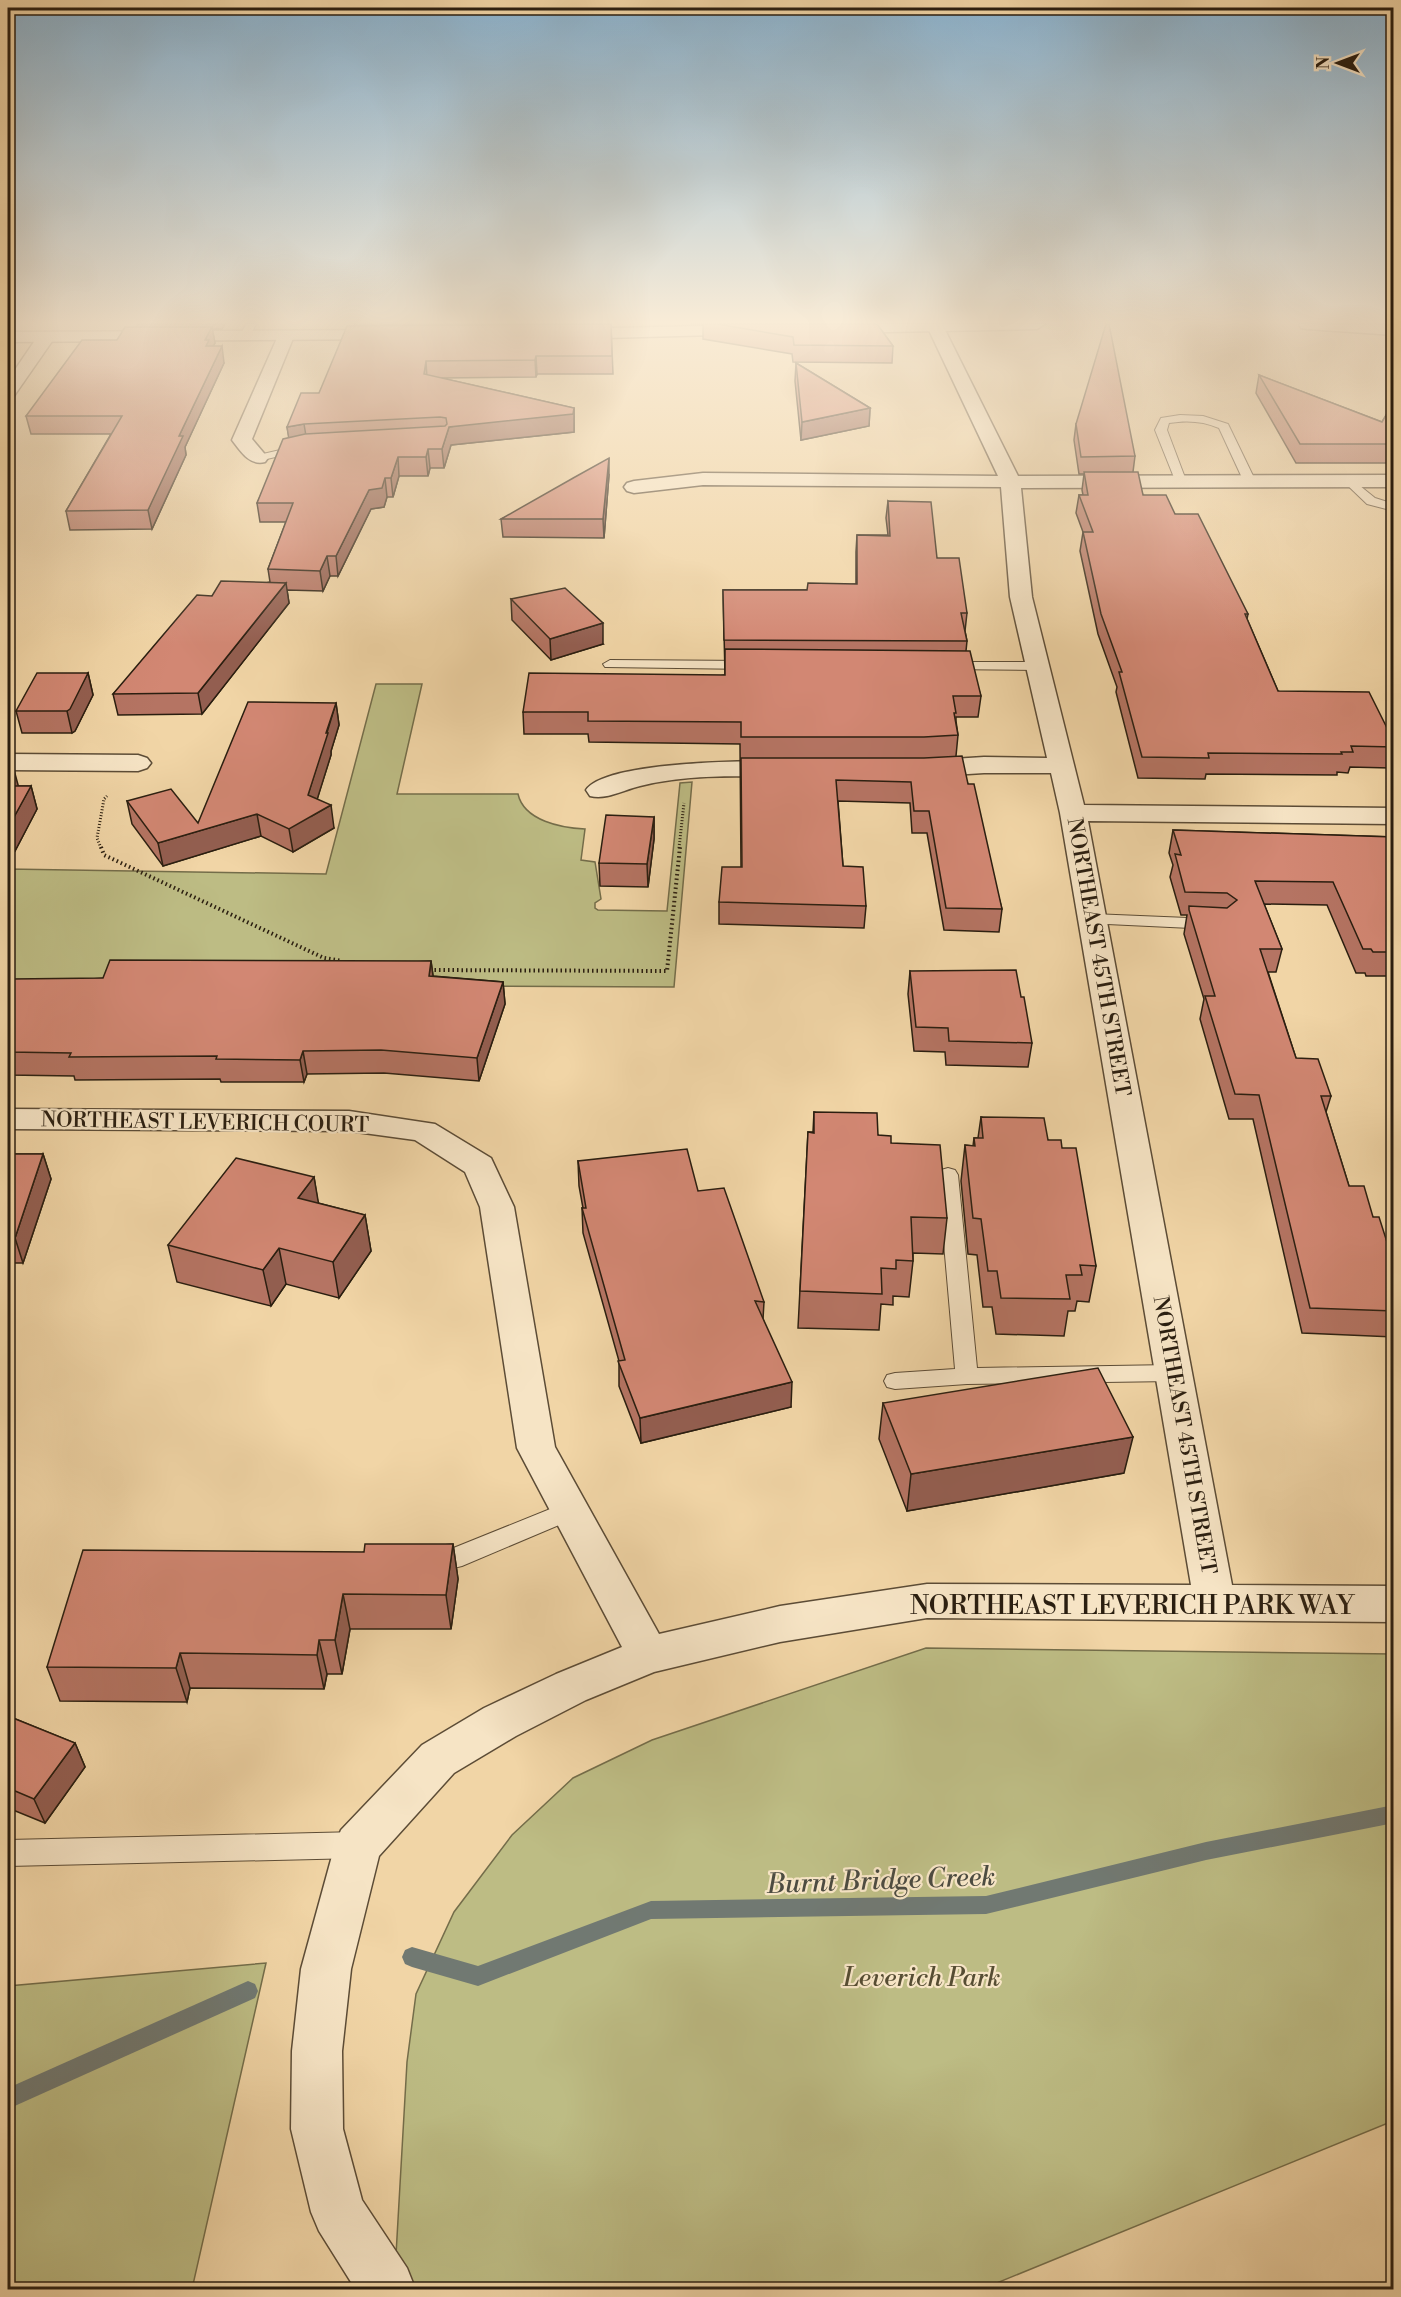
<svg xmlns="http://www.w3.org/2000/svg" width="1401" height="2297" viewBox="0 0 1401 2297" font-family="'Libre Bodoni',serif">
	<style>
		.green { fill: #bdbc84; stroke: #746d4a; stroke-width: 1.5 }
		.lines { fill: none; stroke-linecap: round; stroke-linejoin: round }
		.stream { fill: #717972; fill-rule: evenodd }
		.service-casing { stroke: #5c4c36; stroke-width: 2 }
		.minor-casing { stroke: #5c4c36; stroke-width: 3 }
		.tertiary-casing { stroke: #5c4c36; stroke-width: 3 }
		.path-far1 { stroke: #2a1e10; stroke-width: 3; stroke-dasharray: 1 2; stroke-linecap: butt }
		.path { stroke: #2a1e10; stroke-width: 4; stroke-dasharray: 1.5 3; stroke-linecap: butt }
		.service { fill: #f6e4c5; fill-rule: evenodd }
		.minor { fill: #f6e4c5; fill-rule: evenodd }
		.tertiary { fill: #f6e4c5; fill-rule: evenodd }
		.wall { fill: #b57463; stroke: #2a1e10; stroke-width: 1.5 }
		.shaded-wall { fill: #935e50; stroke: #2a1e10; stroke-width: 1.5 }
		.building { fill: #d28773; stroke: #2a1e10; stroke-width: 1.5 }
		.labels { text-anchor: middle; stroke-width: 4.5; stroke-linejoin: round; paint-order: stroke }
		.street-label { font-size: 21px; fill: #2a1e10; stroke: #f6e4c5 }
		.near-street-label { font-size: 26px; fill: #2a1e10; stroke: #f6e4c5 }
		.near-park-label { font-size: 26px; font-style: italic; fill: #564d33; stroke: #f6e4c5 }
		.near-water-label { font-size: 27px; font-style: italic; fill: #4d4c41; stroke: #f6e4c5 }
	</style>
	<rect width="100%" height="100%" fill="#f1d5a6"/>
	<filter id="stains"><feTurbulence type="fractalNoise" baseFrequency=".00333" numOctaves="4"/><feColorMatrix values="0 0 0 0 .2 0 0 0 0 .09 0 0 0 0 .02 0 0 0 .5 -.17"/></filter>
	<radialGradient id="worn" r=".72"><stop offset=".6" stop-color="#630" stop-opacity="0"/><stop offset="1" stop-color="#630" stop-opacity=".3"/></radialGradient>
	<g class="green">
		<path d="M376,684H422L397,794H518C524,821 562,828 585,829L581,860L595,862L601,899L595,903V908L598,910L667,911L680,783L692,782L674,987L8,984V869L326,874Z"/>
		<path d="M926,1648L1393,1654V2121L982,2289L394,2290L407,2062L416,1994L454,1912L512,1835L573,1778L652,1740Z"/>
		<path d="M266,1963L192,2289H8V1986Z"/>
	</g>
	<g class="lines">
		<g class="stream">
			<path d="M1394,1805V1823L1206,1860L986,1914L651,1919L478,1986L412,1967L405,1964L402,1957L405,1950L412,1947L478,1966L651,1901L986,1896L1206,1842Z"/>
			<path d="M248,1981L255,1984L258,1991L255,1998L8,2109V2088Z"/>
		</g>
		<g class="service-casing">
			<g id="service">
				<path d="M246,324H256L249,338L245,339L240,336Z"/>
				<path d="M1180,415L1203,416L1228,424L1256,482L1254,484H1246L1244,482L1219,428C1203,421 1187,420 1169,423L1167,430L1187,483L1185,485H1177L1155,430L1161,418Z"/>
				<path d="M302,445L306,446V450L258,461L252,458L254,456Z"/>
				<path d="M1349,477L1375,498L1394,504V511L1367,504L1343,481Z"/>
				<path d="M610,660L751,661L758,665L751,669L605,667L603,664Z"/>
				<path d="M948,662H1038L1045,666L1038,670L943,669L941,666Z"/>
				<path d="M1092,914L1212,919L1220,924L1212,929L1086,923L1084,919Z"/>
				<path d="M948,1168L955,1170L958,1175L977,1368L1173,1365L1181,1367L1184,1373L1181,1379L1173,1381L967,1384L895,1389L887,1387L884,1381L887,1375L895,1373L955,1369L938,1175L941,1170Z"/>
				<path d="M570,1501L578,1503L582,1510L578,1517L462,1566C449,1570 434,1570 421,1566L418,1559L421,1552L430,1549H451Z"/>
				<path d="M358,1832L368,1836L372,1845L368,1854L358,1858L8,1866V1840Z"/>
			</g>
		</g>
		<g class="minor-casing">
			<g id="minor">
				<path d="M928,324H942L1018,476L1394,475V487L1021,488L1032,597L1084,805L1394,808V824L1088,821L1232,1585L1394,1586V1622L927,1618L780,1642L654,1672L586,1700L516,1736L454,1773L379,1856L351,1969L342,2051L343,2129L362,2200L407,2268L415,2288L356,2290L319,2231L311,2212L291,2129L292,2051L301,1969L335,1845L341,1830L422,1745L484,1708L556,1674L622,1647L517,1448L480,1207L465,1172L415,1140L349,1131L8,1129V1109L349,1111L435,1124L491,1158L514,1207L555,1447L659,1634L780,1606L927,1584L1191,1585L1060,813L1051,773H984L921,777L912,774L908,769L912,764L921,761L984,757L1047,758L1010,597L1001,487L703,485L634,493L627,491L624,487L627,483L634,481L703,473L998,476L927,326Z"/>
				<path d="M286,331L292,332L294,336L252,439L268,458L265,462C250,466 241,452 232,440L278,336L280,332Z"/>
				<path d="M46,332L52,333L55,337L14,396L8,397V380L40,333Z"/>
				<path d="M8,754L138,755L147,758L151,763L147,768L138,771L8,770Z"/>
				<path d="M785,761L794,764L798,769L794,774L785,777C737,776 687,774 640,786C623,790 607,800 590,796L586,790C606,761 749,761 785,761Z"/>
			</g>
		</g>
		<g class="tertiary-casing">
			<g id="tertiary">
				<path d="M829,324H1045L1037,329L835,333L829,332L827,328Z"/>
				<path d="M1299,324L1394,325V335L1307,329L1301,328Z"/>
				<path d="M747,325L753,326L755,330L753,334L568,339L562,338L560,334L562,330L568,329Z"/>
				<path d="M387,330L393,331L395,335L393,339L8,342V332Z"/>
			</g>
		</g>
		<g class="path-far1">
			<path d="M101,848L97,838L104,799L107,796"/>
			<path d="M679,848L684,803"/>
		</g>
		<g class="path">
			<path d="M101,847L104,855L324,958L342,961"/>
			<path d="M430,970L667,971L680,847"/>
		</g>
		<use href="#service" class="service"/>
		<use href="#minor" class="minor"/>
		<use href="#tertiary" class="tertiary"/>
	</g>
	<g class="wall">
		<path d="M137,324H225L222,329H212L215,343L213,346L224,363L185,447L186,455L152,529L70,530L66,511L111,434H31L26,416L117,340L137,327Z"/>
		<path d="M354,324H611L613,374H537L536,377L441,378L574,408V432L451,445L444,468H430L428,476H399L393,497H387L384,507L371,509L338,576H330L323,591L287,590L289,603L202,714L118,715L113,694L212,596L270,582L268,569L286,522H260L257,503L289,437L287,427L319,393L355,326Z"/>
		<path d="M691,324H877L893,346L892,363L793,362L792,354L703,339V324Z"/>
		<path d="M796,363L870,408L869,426L801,440L795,381Z"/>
		<path d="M1259,375L1382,422L1394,402V463H1296L1256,393Z"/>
		<path d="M1076,424L1135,456L1133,472L1143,495L1175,514L1248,614L1247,619L1278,691L1394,742V755L1390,768L1350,767L1348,773L1337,772V775L1206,774L1205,779L1138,778L1116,692L1117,687L1098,634L1080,551L1083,532L1076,513L1079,495H1083L1082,490L1084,474H1079L1074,440Z"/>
		<path d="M609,475L604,538L503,537L501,519Z"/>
		<path d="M888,501L937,558L967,613L965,631L967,641L966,651L981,696L978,717H956V721L958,735L956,756L968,784L1002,909L999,932L944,930L927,833H912L910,803L838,801L843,866L866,906L864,928L719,924V902L741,867L740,744L589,742L588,734H524L523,712L725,675L723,590H807L856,584V552L857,535H888L886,518Z"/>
		<path d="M511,599L603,644L551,660L512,620Z"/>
		<path d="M88,673L93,695L75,731L72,733H22L16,711Z"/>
		<path d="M336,703L339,725L331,751V755L317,799L334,828L293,852L261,836L163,866L132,824L127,801L198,823Z"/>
		<path d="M8,770L18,786H31L37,809L15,851H8Z"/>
		<path d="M654,817V839L648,887L600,886L599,863Z"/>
		<path d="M1173,830L1394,837V976H1366L1365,973H1356L1327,905L1264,904L1282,949L1276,972H1268L1296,1058L1331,1096L1326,1112L1349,1186L1373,1217L1394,1264V1337L1302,1333L1253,1119H1229L1200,1019L1204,999L1184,934L1187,915H1181L1170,877L1173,865L1169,853Z"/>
		<path d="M431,961L433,976L503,982L505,1004L479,1081L384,1073L307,1074L304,1082H221L220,1079L75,1080L74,1076L8,1075V986L103,978Z"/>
		<path d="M910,971L1032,1043L1028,1067L946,1065L945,1052L914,1051L908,994Z"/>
		<path d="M814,1112L878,1135L891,1143L947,1218L943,1254L913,1253V1261L909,1297L893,1296V1305L881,1304L879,1330L798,1328L808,1132H813Z"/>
		<path d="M981,1117L1048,1140L1062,1148L1096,1266L1089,1302L1077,1301L1075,1311H1068L1064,1336L996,1334L992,1307H983L977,1255L968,1254L961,1181L965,1145L973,1146L974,1138H978Z"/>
		<path d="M8,1154H43L51,1179L23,1263H8Z"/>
		<path d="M578,1161L698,1191L764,1302L763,1319L791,1407L641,1443L619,1386V1361L583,1233L582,1208H583L579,1186Z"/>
		<path d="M314,1177L318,1203L365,1215L371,1251L339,1298L286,1284L271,1306L177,1282L168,1245Z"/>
		<path d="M883,1403L1124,1473L907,1511L879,1439Z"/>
		<path d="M453,1544L458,1579L451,1629H350L342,1674H327L324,1689L190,1688L187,1702L60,1701L47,1667L364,1552Z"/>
		<path d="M8,1716L75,1743L85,1767L45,1823L8,1808Z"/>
	</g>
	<g class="shaded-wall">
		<path d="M212,327L215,343L211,350L209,363L205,340Z"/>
		<path d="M222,346L224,363L185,447L186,455L152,529L148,510L179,436Z"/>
		<path d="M536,356L537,374L536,377L535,360Z"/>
		<path d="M426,361L427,378L424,374Z"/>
		<path d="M574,408V432L451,445L444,468L442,449L449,427Z"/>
		<path d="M870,408L869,426L801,440L802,422Z"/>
		<path d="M304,424L307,442L290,446L287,427Z"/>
		<path d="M428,449L430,468L428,476L426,457Z"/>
		<path d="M398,457L399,476L393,497L391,478Z"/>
		<path d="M609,458V475L604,538L603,519Z"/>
		<path d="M385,478L387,497L384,507L371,509L338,576L336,556L369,490Z"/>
		<path d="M327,556L330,576L323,591L320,571Z"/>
		<path d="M286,583L289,603L202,714L198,693Z"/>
		<path d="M603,623V644L551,660L550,639Z"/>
		<path d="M88,673L93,695L75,731L72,733L67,711Z"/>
		<path d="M336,703L339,725L331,751V755L312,816L331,805L334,828L293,852L289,829L308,795Z"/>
		<path d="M14,770L20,792L8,793V782Z"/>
		<path d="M31,786L37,809L15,851L8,828Z"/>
		<path d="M257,814L261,836L163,866L158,843Z"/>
		<path d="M654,817V839L648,887L647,864Z"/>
		<path d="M431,961L434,983L429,976Z"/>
		<path d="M503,982L505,1004L479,1081L477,1058Z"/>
		<path d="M303,1051L307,1074L304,1082L300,1060Z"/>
		<path d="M43,1154L51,1179L23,1263L15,1238Z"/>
		<path d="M314,1177L320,1212L298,1198Z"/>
		<path d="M365,1215L371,1251L339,1298L333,1262Z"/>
		<path d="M279,1248L286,1284L271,1306L263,1270Z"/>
		<path d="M792,1382L791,1407L641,1443L640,1418Z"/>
		<path d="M1133,1437L1124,1473L907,1511L911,1474Z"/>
		<path d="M453,1544L458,1579L451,1629L446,1595Z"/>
		<path d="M343,1594L350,1629L342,1674L335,1640Z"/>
		<path d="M319,1640L327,1674L324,1689L317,1655Z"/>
		<path d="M180,1653L190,1688L187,1702L176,1668Z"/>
		<path d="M75,1743L85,1767L45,1823L34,1799Z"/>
	</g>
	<g class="building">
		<path d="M611,324L612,356H536L535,360L426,361L424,374L574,408L573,414L449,427L442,449H428L426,457H398L391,478H385L382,488L369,490L336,556H327L320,571L268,569L293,503H257L283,439L305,434L445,426L447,424L446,418L440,417L304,424L287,427L301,393H319L347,326Z"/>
		<path d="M717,324H877L893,346L794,345L793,337Z"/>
		<path d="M1106,324H1109L1135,456L1081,457L1076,424Z"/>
		<path d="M125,327H212L205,340H209L206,346H222L179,436H183L148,510L66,511L122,416H26L82,340H117Z"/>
		<path d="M796,363L870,408L802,422Z"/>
		<path d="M1259,375L1382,422L1394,402V444H1300Z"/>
		<path d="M609,458L603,519H501L575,477Z"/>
		<path d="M1084,472H1138L1143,495H1166L1175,514H1198L1248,614H1245L1278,691L1369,692L1394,742V747L1351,746L1353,752H1341L1342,754L1208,753L1209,758L1142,757L1119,672H1122L1101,614L1083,532H1093L1079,495H1088Z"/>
		<path d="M888,501L931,502L937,558H959L967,613H961L967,641L724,640L723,590H807L808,583L857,584V535L890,536Z"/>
		<path d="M221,581L286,583L198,693L113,694L197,595L212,596Z"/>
		<path d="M565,588L603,623L550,639L511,599Z"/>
		<path d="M725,649L970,651L981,696H953L956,713H954L958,735L924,737H741V722L588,721V712H523L529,673L725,675Z"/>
		<path d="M37,673H88L70,709L67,711H16Z"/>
		<path d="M248,702L336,703L326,733H328L308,795L331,805L289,829L257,814L158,843L127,801L171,789L198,823Z"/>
		<path d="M962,756L968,784H974L1002,909L946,908L929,811H914L911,782L836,780L843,866L863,867L866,906L719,902L722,867H742L741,758H924Z"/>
		<path d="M8,770H14L8,782Z"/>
		<path d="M8,786H31L8,828Z"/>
		<path d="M606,815L654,817L647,864L599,863Z"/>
		<path d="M1173,830L1394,837V952H1373L1371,949H1363L1333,882L1255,881L1282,949H1260L1296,1058L1318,1059L1331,1096H1321L1349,1186H1364L1373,1217H1379L1394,1264V1311L1310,1308L1259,1095L1235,1094L1205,996H1215L1189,910V906L1227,908L1237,900L1227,893L1185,892L1175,854L1181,855Z"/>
		<path d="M110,960L431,961L429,976L503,982L477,1058L381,1050L303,1051L300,1060L216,1059L217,1056L69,1057L71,1053L8,1052V986L11,979L103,978Z"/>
		<path d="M1016,970L1021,997H1024L1032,1043L949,1041L948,1028L916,1027L910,971Z"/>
		<path d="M814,1112L877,1113L878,1135L891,1136V1143L940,1145L947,1218L911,1217L913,1261L896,1260V1269L881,1268L882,1294L800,1291L808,1132L814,1133Z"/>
		<path d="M981,1117L1044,1118L1048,1140H1061L1062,1148H1076L1096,1266L1080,1265L1082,1275H1066L1070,1299L1001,1298L997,1271H988L981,1219L973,1218L965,1145L975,1146L974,1138H983Z"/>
		<path d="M687,1149L698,1191L724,1188L764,1302L755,1301L792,1382L640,1418L618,1361L625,1360L582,1208H586L578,1161Z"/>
		<path d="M8,1154H43L15,1238H8Z"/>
		<path d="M236,1158L314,1177L298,1198L365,1215L333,1262L279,1248L263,1270L168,1245Z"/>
		<path d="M1098,1368L1133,1437L911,1474L883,1403Z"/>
		<path d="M365,1544H453L446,1595L343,1594L335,1640H319L317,1655L180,1653L176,1668L47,1667L83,1550L364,1552Z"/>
		<path d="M8,1716L75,1743L34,1799L8,1788Z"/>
	</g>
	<linearGradient id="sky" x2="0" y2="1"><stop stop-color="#8bb5d3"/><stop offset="0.5" stop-color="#f9ecd7"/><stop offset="1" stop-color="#f9ecd7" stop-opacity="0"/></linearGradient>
	<rect width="1401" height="645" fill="url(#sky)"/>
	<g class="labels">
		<g class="street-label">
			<text transform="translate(1099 957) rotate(80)" y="7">NORTHEAST 45TH STREET</text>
			<text transform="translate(205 1122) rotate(1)" y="7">NORTHEAST LEVERICH COURT</text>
			<text transform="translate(1185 1435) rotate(80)" y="7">NORTHEAST 45TH STREET</text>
		</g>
		<g class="near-street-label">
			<text x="1132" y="1614">NORTHEAST LEVERICH PARK WAY</text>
		</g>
		<g class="near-park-label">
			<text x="922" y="1986">Leverich Park</text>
		</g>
		<g class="near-water-label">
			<text transform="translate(881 1880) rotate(-2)" y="9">Burnt Bridge Creek</text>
		</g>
	</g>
	<rect width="1401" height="2297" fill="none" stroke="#f1d5a6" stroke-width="30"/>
	<rect x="9" y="9" width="1383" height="2279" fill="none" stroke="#2a1e10" stroke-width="3"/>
	<rect x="15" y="15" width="1371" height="2267" fill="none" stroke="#2a1e10" stroke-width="1.5"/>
	<g transform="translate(1338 63) rotate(270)" stroke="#f6e4c5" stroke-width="4.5" paint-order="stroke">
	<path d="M0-4.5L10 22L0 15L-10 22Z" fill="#2a1e10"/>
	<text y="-9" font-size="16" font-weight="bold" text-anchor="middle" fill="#2a1e10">N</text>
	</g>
	<rect width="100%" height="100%" filter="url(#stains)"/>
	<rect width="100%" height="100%" fill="url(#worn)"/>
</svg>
